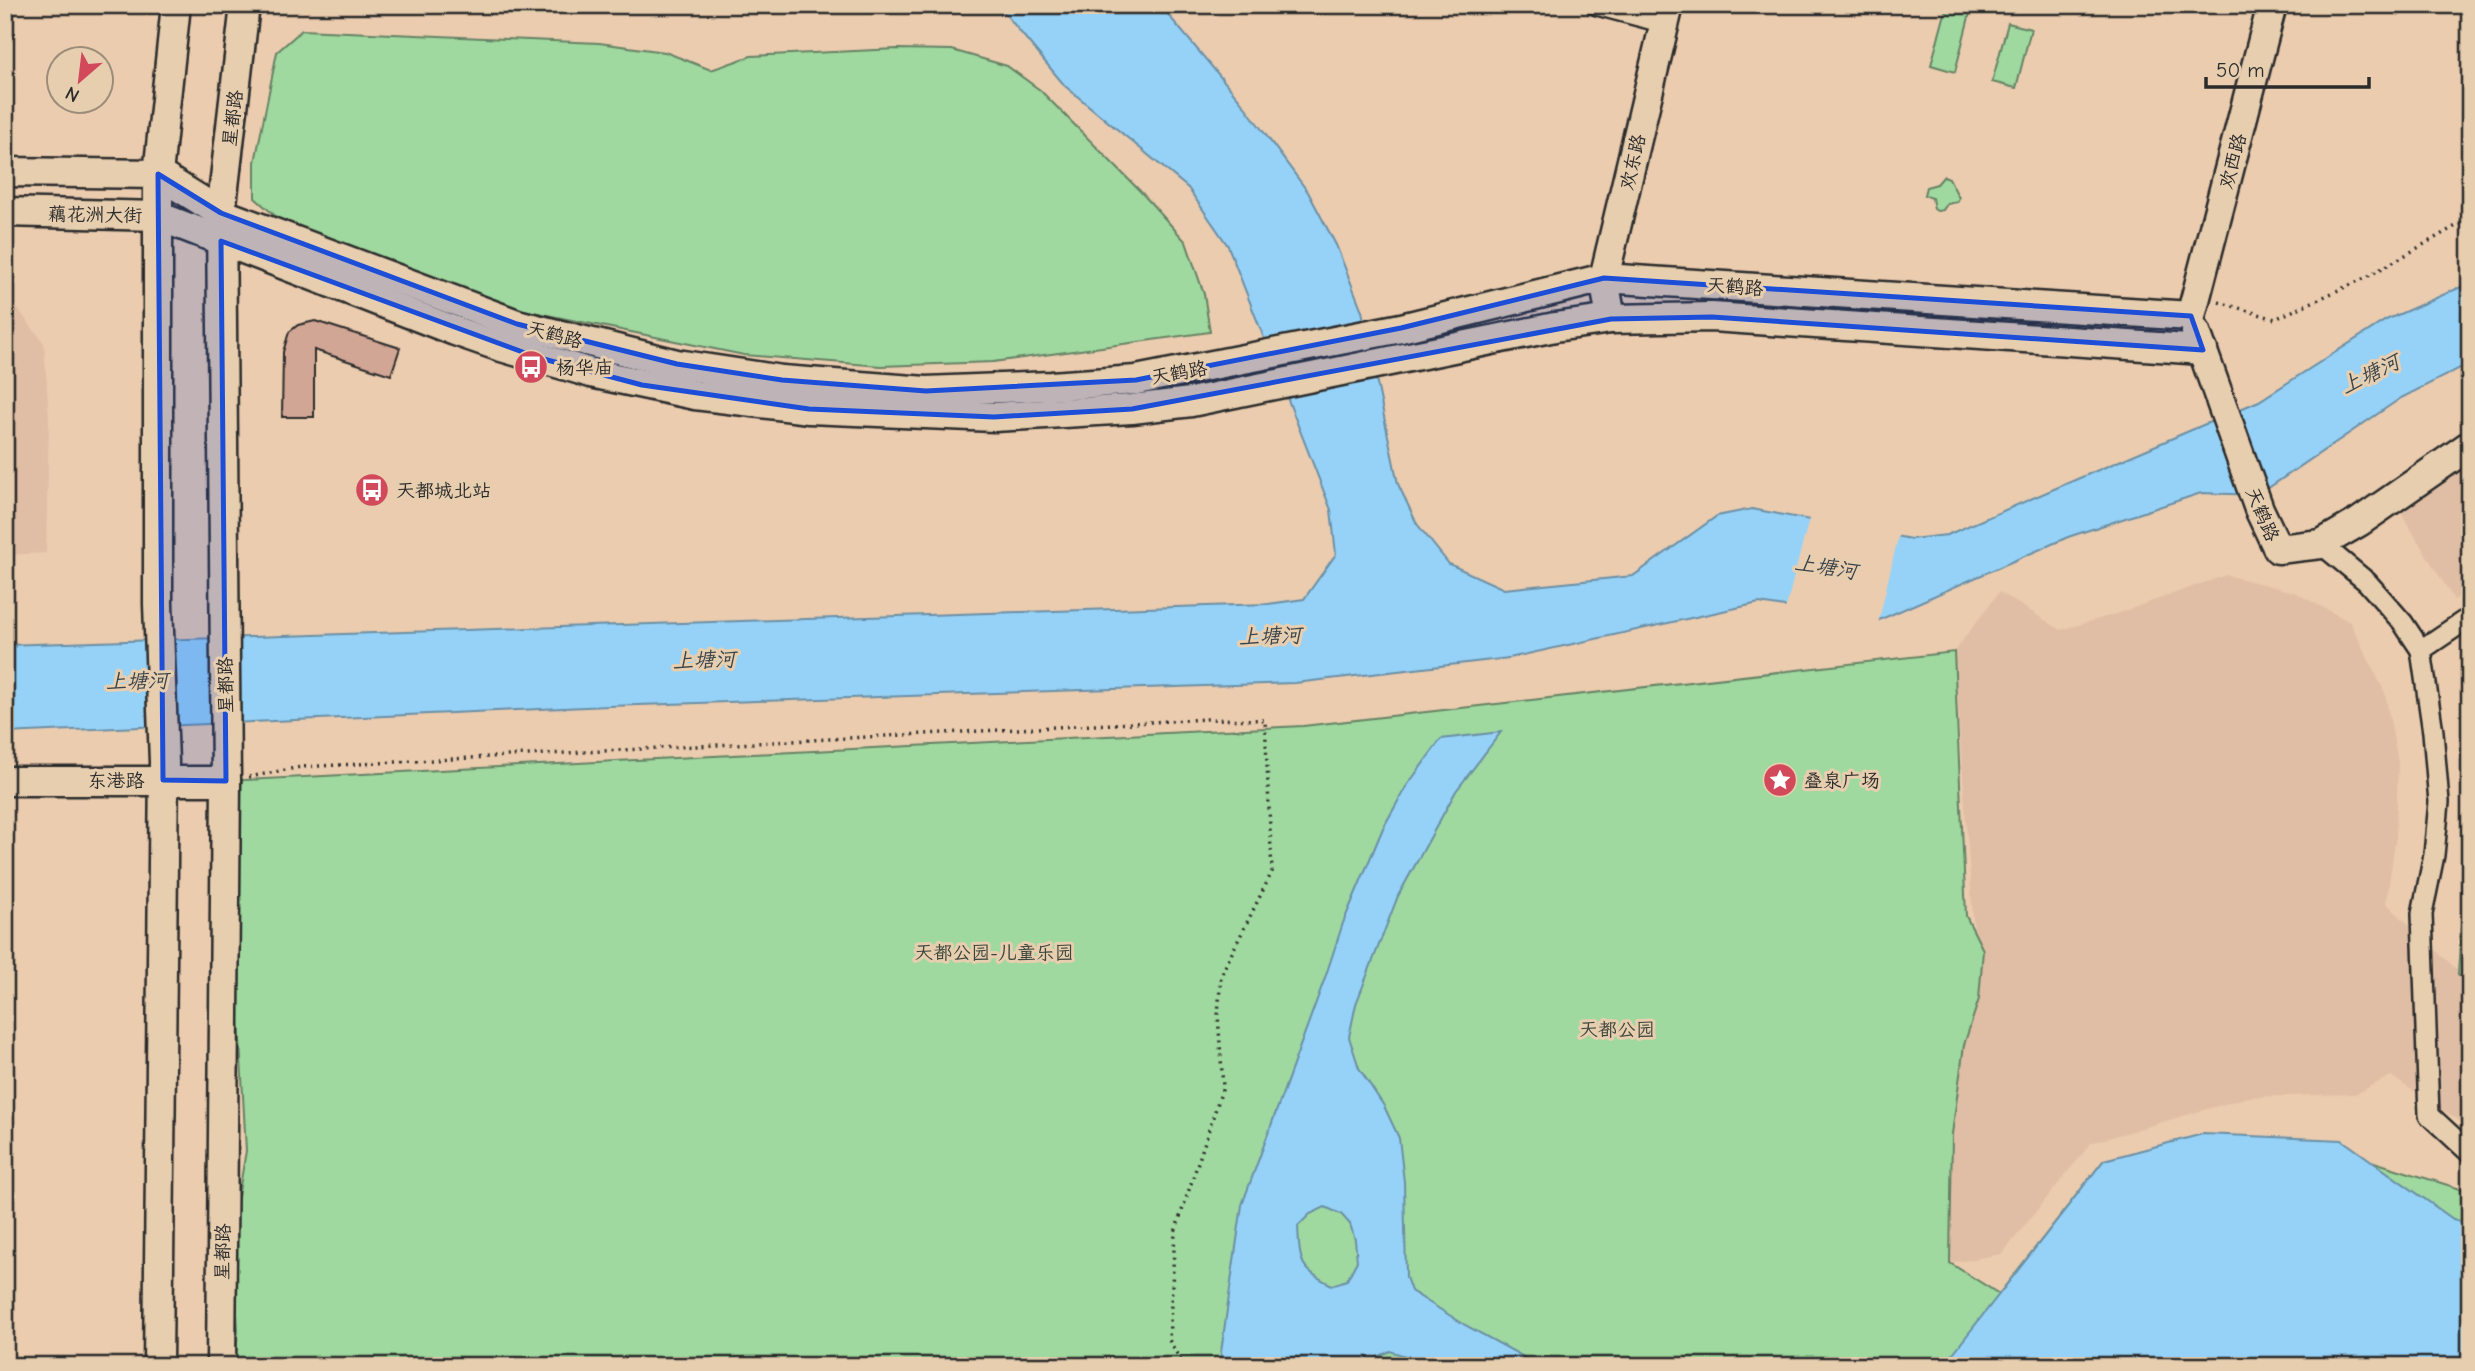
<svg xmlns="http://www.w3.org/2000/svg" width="2475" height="1371" viewBox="0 0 2475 1371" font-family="'Comic Neue','LXGW WenKai TC',sans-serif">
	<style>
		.built { fill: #e0bea5 }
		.green { fill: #9fd99f; stroke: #658265; stroke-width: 2 }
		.water { fill: #96d2f7; stroke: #6b8fa5; stroke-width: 2; fill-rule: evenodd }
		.pier { fill: #ebccaf }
		.building { fill: #d2a695; stroke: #2b2b2b; stroke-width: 2 }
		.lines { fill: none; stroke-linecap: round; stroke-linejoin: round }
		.street-casing { stroke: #2b2b2b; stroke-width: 24 }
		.secondary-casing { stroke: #2b2b2b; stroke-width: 33 }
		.path { stroke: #2b2b2b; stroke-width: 3.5; stroke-dasharray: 2 5; stroke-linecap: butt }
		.street { stroke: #e7ceaf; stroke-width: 19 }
		.secondary { stroke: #e7ceaf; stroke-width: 28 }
		.marked { fill: #1d4ed8; fill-opacity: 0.2; stroke: #1d4ed8; stroke-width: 5; stroke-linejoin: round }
		.labels { text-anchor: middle; stroke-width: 6; stroke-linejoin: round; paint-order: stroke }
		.street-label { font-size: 19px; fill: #2b2b2b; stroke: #e7ceaf }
		.poi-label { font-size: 19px; fill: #2b2b2b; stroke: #e7ceaf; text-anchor: start }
		.park-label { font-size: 19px; fill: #3c453c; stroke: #e7ceaf }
		.water-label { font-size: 21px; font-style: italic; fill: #3b444a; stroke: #e7ceaf }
	</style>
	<rect width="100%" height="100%" fill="#ebccaf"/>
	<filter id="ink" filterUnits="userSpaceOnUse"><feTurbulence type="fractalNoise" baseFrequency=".0143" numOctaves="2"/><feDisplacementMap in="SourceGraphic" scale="14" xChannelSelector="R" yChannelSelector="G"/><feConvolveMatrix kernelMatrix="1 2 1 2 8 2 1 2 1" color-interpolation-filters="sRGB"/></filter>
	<g filter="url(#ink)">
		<g class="built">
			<path d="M5,292L44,343L49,418L46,553L5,555Z"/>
			<path d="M2470,464V592L2454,600L2399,510Z"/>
			<path d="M2226,575L2294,592L2350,622L2385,693L2398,763L2396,836L2386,903L2470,982V1128L2391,1076L2355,1094L2248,1097L2091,1143L2002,1254L1950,1263L1939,1187L1952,1134L1964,1045L1979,999L1983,950L1974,933L1954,652L1999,592L2061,630L2119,613Z"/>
		</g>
		<g class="green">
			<path d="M1947,6L1970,13L1955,72L1931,65Z"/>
			<path d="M2008,23L2031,29L2016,88L1992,82Z"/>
			<path d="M302,30L599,43L665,52L711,70L751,56L897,49L952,50L1007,66L1040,90L1141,192L1186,242L1204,294L1210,332L993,362L881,366L744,355L508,307L281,221L255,198V162L277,52Z"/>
			<path d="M1944,176L1949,178L1959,198L1957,202L1947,204L1943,210L1937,211L1934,209L1932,198L1924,195L1926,187L1937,184Z"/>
			<path d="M1954,652L1966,916L1983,950L1979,999L1964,1045L1952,1134L1950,1263L1999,1294L2104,1160L2371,1161L2470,1192V1366H235L238,1330L232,1232L246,1151L226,781L1303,726Z"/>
			<path d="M2470,910V985L2458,975L2461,927Z"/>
		</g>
		<g class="water">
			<path d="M998,5H1160L1240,100L1308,192L1336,245L1362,311L1398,484L1417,524L1449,564L1504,589L1633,576L1717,516L1752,509L1911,539L1947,535L2259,401L2386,320L2470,283V363L2401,398L2258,495L2201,493L2068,537L1877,621L1759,603L1509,658L1295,683L609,706L5,733V645L1268,604L1304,599L1336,554L1331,510L1228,246L1188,188L1065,86Z"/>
			<path d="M1501,732L1456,791L1398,896L1356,1004L1349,1037L1359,1068L1384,1106L1399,1138L1404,1182L1406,1277L1411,1291L1465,1325L1531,1361L1549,1366H1436L1390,1351L1359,1366H1323L1293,1357L1256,1366H1219L1242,1205L1326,975L1343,923L1383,828L1406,787L1441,739ZM1325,1207L1341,1214L1350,1224L1355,1240L1357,1261L1347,1280L1332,1285C1298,1269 1300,1261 1298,1226L1310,1214Z"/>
			<path d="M2203,1134L2342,1140L2453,1219L2470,1224V1366H1932L1950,1357L2104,1160Z"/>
		</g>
		<path class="pier" d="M1810,515L1899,533L1878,624L1785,611Z"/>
		<path class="building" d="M315,321L400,348L391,375L314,350V417H282L283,352L289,332L298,325Z"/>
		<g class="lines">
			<g class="street-casing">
				<g id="street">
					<path d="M1597,5L1665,23"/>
					<path d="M2321,544L2367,582L2403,623L2421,650L2433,732L2439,802L2434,855L2422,914L2429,1115L2470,1153"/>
					<path d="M2421,650L2470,617"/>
				</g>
			</g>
			<g class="secondary-casing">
				<g id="secondary">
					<path d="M5,172L158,174"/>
					<path d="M158,174L221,213L517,324L677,364L782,380L926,391L1051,386L1136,380L1401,328L1604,278L2191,316"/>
					<path d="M5,212L158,216L455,331L498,346L591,373L695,395L809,409L994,417L1132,409L1191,402L1555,327L1611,319L1712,317L2203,350"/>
					<path d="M2191,316L2272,5"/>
					<path d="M1611,319L1604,278L1669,5"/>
					<path d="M2196,332L2259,509L2278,549L2321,544L2359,522L2470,445"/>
					<path d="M5,781H226"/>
					<path d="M158,1366L164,762L158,604V174L176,5"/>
					<path d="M221,1366L226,781L221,213L245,5"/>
				</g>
			</g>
			<g class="path">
				<path d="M2219,302L2275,319L2365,278L2470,218"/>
				<path d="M249,777L301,767L1207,719L1265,720L1272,872L1221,975L1218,1015L1223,1087L1175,1232L1169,1340L1184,1366"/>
			</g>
			<use href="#street" class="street"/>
			<use href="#secondary" class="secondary"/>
		</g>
	</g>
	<path class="marked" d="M158,174L221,213L517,324L677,364L782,380L926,391L1136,380L1401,328L1604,278L2191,316L2203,350L1712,317L1611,319L1132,409L994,417L809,409L642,385L536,357L221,241L226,781L163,780Z"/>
	<defs>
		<g id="bus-disc" transform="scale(1.75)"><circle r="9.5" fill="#d1495b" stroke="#e7ceaf"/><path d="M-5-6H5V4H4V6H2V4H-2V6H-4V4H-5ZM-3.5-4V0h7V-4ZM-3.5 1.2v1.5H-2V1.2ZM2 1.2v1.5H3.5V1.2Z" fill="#fff"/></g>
		<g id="sight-disc" transform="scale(1.75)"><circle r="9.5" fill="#d1495b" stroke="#e7ceaf"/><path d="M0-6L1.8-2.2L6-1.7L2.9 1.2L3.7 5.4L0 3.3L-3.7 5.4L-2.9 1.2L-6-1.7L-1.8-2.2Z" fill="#fff"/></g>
	</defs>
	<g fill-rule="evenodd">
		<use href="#bus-disc" x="531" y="367"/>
		<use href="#bus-disc" x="372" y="490"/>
		<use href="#sight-disc" x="1780" y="780"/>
	</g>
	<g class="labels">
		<g class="street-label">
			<text transform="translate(232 118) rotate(-83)" y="7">星都路</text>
			<text transform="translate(2232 161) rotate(-75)" y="7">欢西路</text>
			<text transform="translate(1632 162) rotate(-77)" y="7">欢东路</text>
			<text transform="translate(95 214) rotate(1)" y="7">藕花洲大街</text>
			<text transform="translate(1735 286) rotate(4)" y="7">天鹤路</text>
			<text transform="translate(555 334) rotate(15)" y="7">天鹤路</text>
			<text transform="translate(1179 372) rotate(-10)" y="7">天鹤路</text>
			<text transform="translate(2263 514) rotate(67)" y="7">天鹤路</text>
			<text transform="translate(225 685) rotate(-91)" y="7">星都路</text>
			<text x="116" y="787">东港路</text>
			<text transform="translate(222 1252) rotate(-89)" y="7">星都路</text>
		</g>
		<g class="poi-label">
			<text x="556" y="374">杨华庙</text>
			<text x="396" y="497">天都城北站</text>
			<text x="1804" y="787">叠泉广场</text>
		</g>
		<g class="park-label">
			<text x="994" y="959">天都公园-儿童乐园</text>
			<text x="1617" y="1036">天都公园</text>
		</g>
		<g class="water-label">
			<text transform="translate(2370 374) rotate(-26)" y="7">上塘河</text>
			<text transform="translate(1826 567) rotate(9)" y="7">上塘河</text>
			<text transform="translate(1270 636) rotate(-2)" y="7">上塘河</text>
			<text transform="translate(704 660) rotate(-2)" y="7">上塘河</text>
			<text transform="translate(137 681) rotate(-1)" y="7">上塘河</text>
		</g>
	</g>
	<rect width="2475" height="1371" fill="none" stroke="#e7ceaf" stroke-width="28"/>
	<rect x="14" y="14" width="2447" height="1343" fill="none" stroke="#2b2b2b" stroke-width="2.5" filter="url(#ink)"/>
	<g transform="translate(80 80) rotate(208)"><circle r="33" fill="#e7ceaf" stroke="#9c8d7a" stroke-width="2"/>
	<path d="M0-5L12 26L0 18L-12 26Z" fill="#d1495b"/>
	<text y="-10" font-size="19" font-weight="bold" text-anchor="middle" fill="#2b2b2b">N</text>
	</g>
	<path d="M2206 77v10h163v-10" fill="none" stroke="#2b2b2b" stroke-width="3.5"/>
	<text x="2216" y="77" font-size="21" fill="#2b2b2b" stroke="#e7ceaf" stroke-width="5" paint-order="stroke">50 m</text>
</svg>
